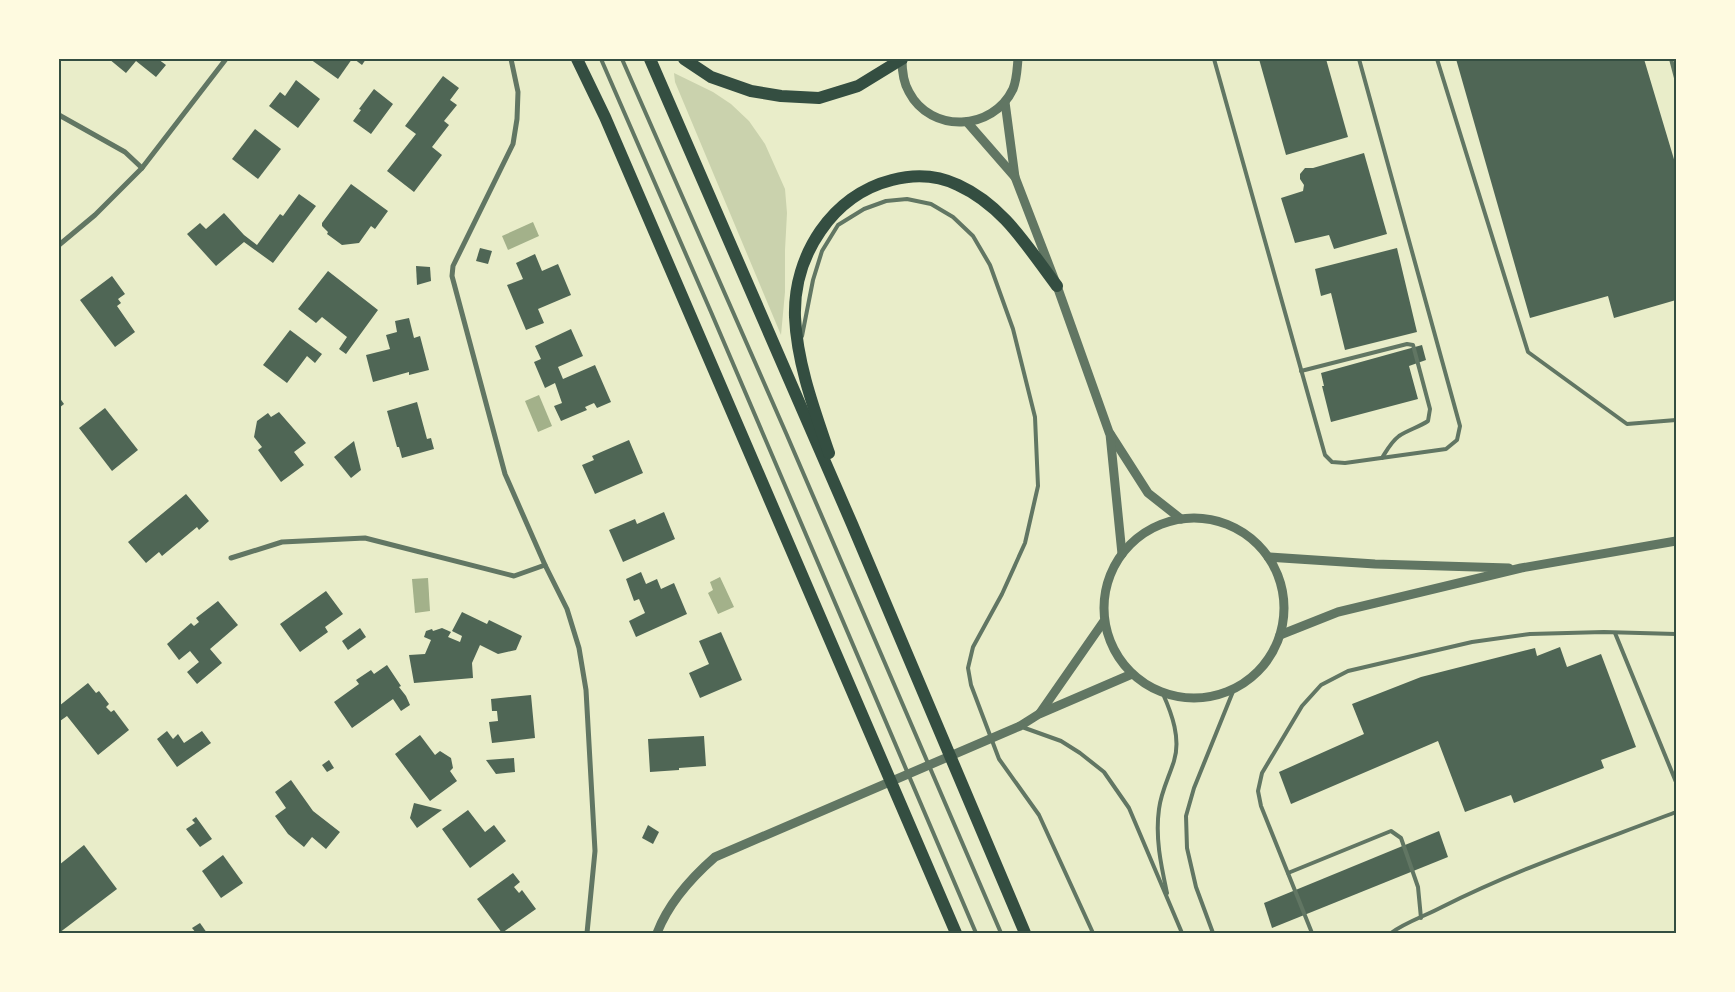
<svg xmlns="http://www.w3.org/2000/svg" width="1735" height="992" viewBox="0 0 1735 992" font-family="'Fira Sans Condensed',sans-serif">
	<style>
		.green { fill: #cad2ad }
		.water { fill: #a3b18a }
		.building { fill: #4f6655 }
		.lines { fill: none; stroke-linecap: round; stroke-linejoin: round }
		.service { stroke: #617663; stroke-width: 4 }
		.minor { stroke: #617663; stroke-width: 5 }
		.tertiary { stroke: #617663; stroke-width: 9 }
		.primary { stroke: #344e41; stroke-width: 12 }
		.neatline { fill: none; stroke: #344e41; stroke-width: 2 }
	</style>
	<rect width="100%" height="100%" fill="#e9edc9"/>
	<path class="green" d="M674,73L713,92L731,104L749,121L765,144L785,189L787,213L785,250V292L781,335L675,82Z"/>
	<g class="water">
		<path d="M533,222L539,236L508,250L502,236Z"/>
		<path d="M539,395L552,426L538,432L525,401Z"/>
		<path d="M720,577L734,607L718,614L708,593L713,590L710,582Z"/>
		<path d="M428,578L430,611L415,613L412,579Z"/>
	</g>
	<g class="building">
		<path d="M109,59H158L166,65L156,77L136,61L126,73Z"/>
		<path d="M310,59H352L338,79Z"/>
		<path d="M354,59H366L362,65Z"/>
		<path d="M1259,59H1326L1348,137L1286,155Z"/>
		<path d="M1456,59H1644L1676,166V300L1614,318L1608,296L1530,318Z"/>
		<path d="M443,76L459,88L450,100L457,105L444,121L449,125L432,147L442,155L414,192L387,171L416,134L405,126Z"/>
		<path d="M296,80L320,99L298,128L269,106L280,92L285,96Z"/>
		<path d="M374,89L393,104L371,134L353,121L361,110L359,109Z"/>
		<path d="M255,129L281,149L258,179L232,159Z"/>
		<path d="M1364,153L1387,234L1334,249L1329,235L1295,243L1281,198L1303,191L1304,185L1300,179V174L1305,168H1313Z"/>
		<path d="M351,184L388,211L375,229L371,226L359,243L342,245L327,234L328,232L322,226V223Z"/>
		<path d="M299,194L316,206L273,263L244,242L216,266L187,234L200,223L206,229L224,213L244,235L257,245L280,214L283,216Z"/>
		<path d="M480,248L492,251L488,264L476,261Z"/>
		<path d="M1397,248L1417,332L1345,350L1331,293L1321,296L1315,269Z"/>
		<path d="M535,254L542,271L558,264L571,295L538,309L544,323L526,330L507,285L523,279L516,263Z"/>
		<path d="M416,266L430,267L431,281L417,285Z"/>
		<path d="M328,271L378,310L346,354L339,349L347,337L322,317L316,323L298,309Z"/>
		<path d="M112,276L125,294L118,299L121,303L117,306L135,332L115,347L80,300Z"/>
		<path d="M409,318L414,338L420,336L429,370L409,375V372L373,382L366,355L390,349L386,335L397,332L395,321Z"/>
		<path d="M571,329L583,356L558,367L563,379L595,365L611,402L597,408L594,403L585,407L587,410L561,421L554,406L562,403L555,383L545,388L534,362L541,359L535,346Z"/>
		<path d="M290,330L322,354L315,363L307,356L287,383L263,365Z"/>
		<path d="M1422,345L1426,360L1409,366L1418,399L1331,422L1322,386H1324L1321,373Z"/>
		<path d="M59,397L64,404L59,408Z"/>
		<path d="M417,402L427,439L431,438L434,449L402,458L399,447H397L387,411Z"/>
		<path d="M105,408L138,450L112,471L79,428Z"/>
		<path d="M279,412L306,443L294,452L304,465L281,482L258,450L262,447L254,437L257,421L268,413L271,417Z"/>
		<path d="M629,440L643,473L595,494L582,465L594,460L592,456Z"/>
		<path d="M354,441L361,470L351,478L334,457Z"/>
		<path d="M186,494L209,521L199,530L197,527L162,556L159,552L146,563L128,542Z"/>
		<path d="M664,512L675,539L623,562L609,530L635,519L637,524Z"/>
		<path d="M641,572L646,584L657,579L661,589L674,583L687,614L636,637L629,621L645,613L639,599L634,601L626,579Z"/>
		<path d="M326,591L343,614L325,627L328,632L300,652L280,624Z"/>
		<path d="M218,601L238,625L210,649L222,663L197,684L187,672L199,662L190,651L179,660L167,644L191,623L194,626L199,622L196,618Z"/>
		<path d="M462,612L487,624L489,620L522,636L516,650L498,654L480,645L472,663L473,678L414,683L409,655L425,654L431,640L424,637L426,631L432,629L433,631L442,628L451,632L448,637L460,642L462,636L452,631Z"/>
		<path d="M360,628L366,637L348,650L342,641Z"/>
		<path d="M721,632L742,680L700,698L689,673L709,664L699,641Z"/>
		<path d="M1560,647L1567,667L1601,654L1636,747L1601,760L1604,768L1514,803L1511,795L1465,812L1438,741L1291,804L1279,772L1364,734L1352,704L1421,677L1535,648L1537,656Z"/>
		<path d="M387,665L401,686L399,687L406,696L410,705L401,711L393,699L352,728L334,702L359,684L356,680L371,670L374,674Z"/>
		<path d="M88,683L96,693L99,691L109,704L106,707L111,712L114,710L129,730L98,755L67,716L60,721L59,719V706Z"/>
		<path d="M531,695L535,738L492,743L489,722L498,721L497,711H492L491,699Z"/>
		<path d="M167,731L173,739L178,734L184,743L202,731L211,743L177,767L157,739Z"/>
		<path d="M420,735L435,755L440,751L451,758L453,768L450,771L457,781L430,801L395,754Z"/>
		<path d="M704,736L706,766L679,768V770L650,772L648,739Z"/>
		<path d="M514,758L515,772L496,774L486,760Z"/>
		<path d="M329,760L334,768L327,772L322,765Z"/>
		<path d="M291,780L313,811L340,832L326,849L312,837L304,847L288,834L275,816L286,808L275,792Z"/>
		<path d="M414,803L442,810L417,828L410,818Z"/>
		<path d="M468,810L485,832L494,825L506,841L470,868L442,829Z"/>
		<path d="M196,817L212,839L200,847L186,829L195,823L192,820Z"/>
		<path d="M648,825L659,832L653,844L642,838Z"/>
		<path d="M1439,831L1448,857L1272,928L1264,903Z"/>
		<path d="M84,845L117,889L59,933V865Z"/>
		<path d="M223,855L243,883L221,898L202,871Z"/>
		<path d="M513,873L520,882L514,887L519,893L522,890L536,909L502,933L477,899Z"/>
		<path d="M200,923L207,933H196L192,928Z"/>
	</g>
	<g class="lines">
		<g class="service">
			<path d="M601,59L711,312L976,933"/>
			<path d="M622,59L786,433L1001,933"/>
			<path d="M1214,59L1325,455L1332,462L1345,463L1446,449L1457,440L1460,426L1359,59"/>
			<path d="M1437,59L1528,352L1627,424L1676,420"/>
			<path d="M1671,59L1676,78"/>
			<path d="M802,336L813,280L822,251L838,225L864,209L886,201L907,199L931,204L953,217L973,236L990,265L1013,329L1035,417L1038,486L1025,543L1002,594L973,647L968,668L971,685L999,759L1039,815L1093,933"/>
			<path d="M1301,371L1407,344L1413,345L1430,409L1428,421C1419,427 1408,430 1399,436C1391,442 1387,450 1382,458"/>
			<path d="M1615,633L1676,782"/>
			<path d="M1163,694C1172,714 1181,739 1174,761C1169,777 1161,792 1159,809C1155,838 1161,865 1167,893"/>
			<path d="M1022,727L1061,741L1080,753L1104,772L1129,808L1182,933"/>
			<path d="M1288,873L1391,831L1401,838L1418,887L1421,918"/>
			<path d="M1213,933L1196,887L1187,848L1186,816L1194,788L1234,689"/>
			<path d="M1312,933L1261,806L1258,791L1262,773L1302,706L1321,685L1348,671L1472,642L1530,634L1604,632L1676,634"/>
			<path d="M1391,933C1406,922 1425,916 1442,907C1517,869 1598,842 1676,812"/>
		</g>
		<g class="minor">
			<path d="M511,59L518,92L517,119L513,144L453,266L452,276L505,474L545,565L567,609L579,648L586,690L595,851L587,933"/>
			<path d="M59,115L125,152L142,168"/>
			<path d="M59,245L95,215L142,168L226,59"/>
			<path d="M231,558L282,542L365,538L514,576L545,565"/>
		</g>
		<g class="tertiary">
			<path d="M902,59C902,71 903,82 909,92C931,134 993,131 1013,89C1017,79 1017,69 1018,59"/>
			<path d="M1005,102L1015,177L1057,286L1109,432L1148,493L1181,519"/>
			<path d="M967,122L1015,177"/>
			<path d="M1110,434L1122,554"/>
			<circle cx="1194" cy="608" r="90"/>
			<path d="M1268,557L1375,564L1509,568"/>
			<path d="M1280,635L1338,612L1521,568L1676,541"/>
			<path d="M1040,713L1104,621"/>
			<path d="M657,933C669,902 691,878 715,857L1020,726L1039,714L1132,674"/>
		</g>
		<g class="primary">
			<path d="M577,59L605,117L956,933"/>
			<path d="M650,59L852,524L1025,933"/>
			<path d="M684,59L711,77L751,91L781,96L819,98L858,86L902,59"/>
			<path d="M829,453C814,409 797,363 795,317C793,256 832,195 892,180C915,174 937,175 958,185C1004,206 1028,248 1057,286"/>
		</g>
	</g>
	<rect width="1735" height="992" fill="none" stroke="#fefae0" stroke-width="120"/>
	<rect x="60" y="60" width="1615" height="872" class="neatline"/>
</svg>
